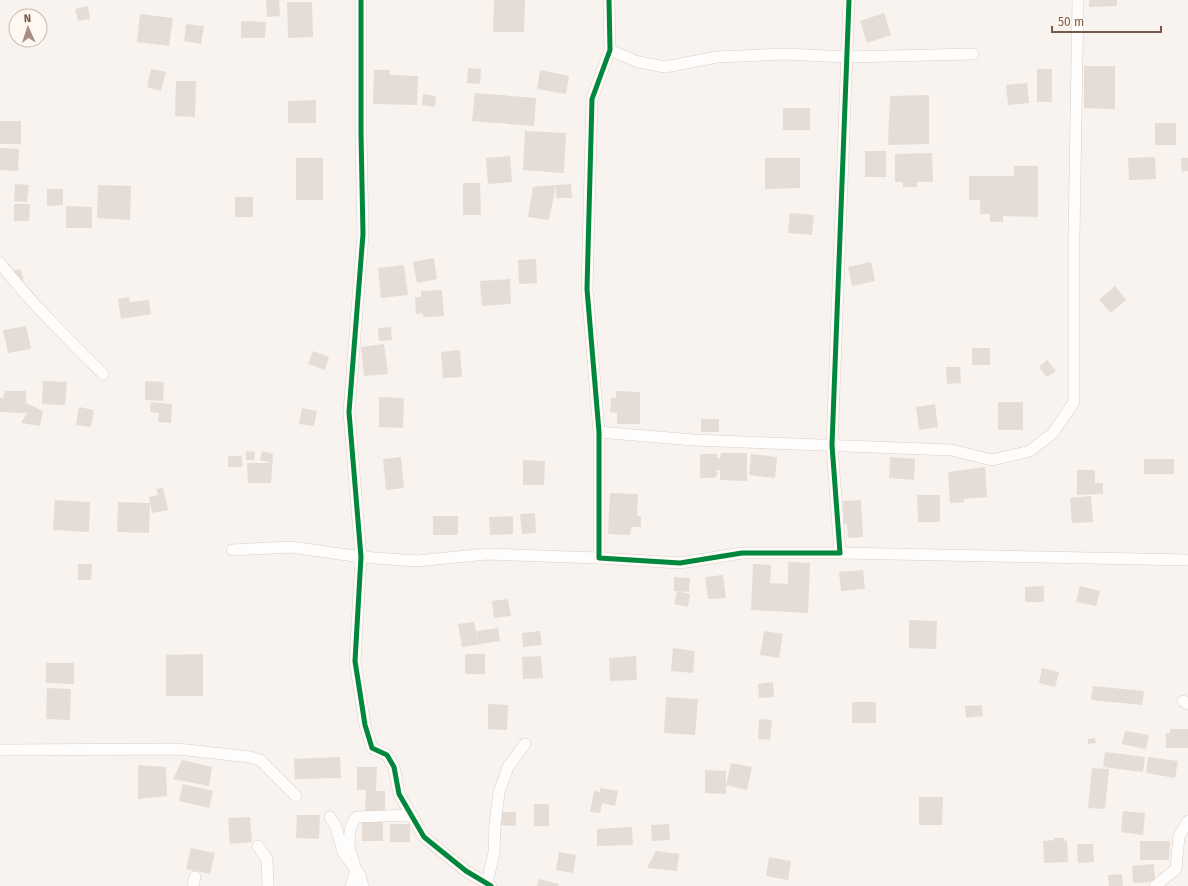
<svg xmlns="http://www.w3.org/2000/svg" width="1188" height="886" viewBox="0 0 1188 886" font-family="'Fira Sans',sans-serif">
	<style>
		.building { fill: #e5dcd5 }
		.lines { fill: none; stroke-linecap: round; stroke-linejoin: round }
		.street-casing { stroke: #d8cfca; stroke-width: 12 }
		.street { stroke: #fefdfc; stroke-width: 11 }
		.cycleway-casing { stroke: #fff8f1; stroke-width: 8 }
		.cycleway { stroke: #00873e; stroke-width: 5 }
	</style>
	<rect width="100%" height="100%" fill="#f8f3ee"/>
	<g class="building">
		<path d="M266,0H279L280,16L267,17Z"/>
		<path d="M494,0H525L524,32H493Z"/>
		<path d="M1089,0H1117V6L1089,7Z"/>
		<path d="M287,2H312L313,37L288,38Z"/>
		<path d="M88,6L90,19L78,21L75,9Z"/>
		<path d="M884,13L891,35L867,43L860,21Z"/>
		<path d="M140,14L173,18L169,46L137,42Z"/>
		<path d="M241,21L266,22L265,38H241Z"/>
		<path d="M186,24L204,26L201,44L184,41Z"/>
		<path d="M1084,66H1115V109L1084,108Z"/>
		<path d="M468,68L481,69L480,84L467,83Z"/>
		<path d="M151,69L166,72L161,91L147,87Z"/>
		<rect x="1037" y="69" width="15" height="33"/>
		<path d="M374,70H390V75L418,76L417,105L373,104Z"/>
		<path d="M540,70L569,76L566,94L537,89Z"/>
		<path d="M176,81H196L195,117L175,116Z"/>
		<path d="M1027,83L1029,103L1008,105L1006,85Z"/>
		<path d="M475,93L536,98L534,126L472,121Z"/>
		<path d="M423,94L436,96L435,107L422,105Z"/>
		<path d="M929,95V144L888,145L890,96Z"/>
		<path d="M316,100V123H288V101Z"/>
		<rect x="783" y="108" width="27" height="22"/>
		<rect x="0" y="121" width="21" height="23"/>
		<rect x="1155" y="123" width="21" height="22"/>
		<path d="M525,131L566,133L564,173L523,170Z"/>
		<path d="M0,148L19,149L18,171L0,170Z"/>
		<rect x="865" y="151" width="21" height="26"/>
		<path d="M932,153L933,182H917V187H903V182H895V154Z"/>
		<path d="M510,156L512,182L488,184L486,158Z"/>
		<path d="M1155,157L1156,179L1129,180L1128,158Z"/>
		<rect x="296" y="158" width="27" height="42"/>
		<path d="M765,158H800V188L765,189Z"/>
		<path d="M1181,158H1188V171L1182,172Z"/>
		<path d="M1014,166H1038V217L1003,216V222H990V214H980V200H969V176H1014Z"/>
		<path d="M463,183H480L481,215H463Z"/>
		<path d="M15,184L29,185L27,202L14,201Z"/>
		<path d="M571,184L572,198H556V185Z"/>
		<path d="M98,185L131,186L130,220L97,218Z"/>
		<path d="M556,185L549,220L528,217L533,187Z"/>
		<path d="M47,189H63V205L47,206Z"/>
		<rect x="235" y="197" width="18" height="20"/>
		<path d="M14,204H30L29,221H14Z"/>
		<path d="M66,206L92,207V228H66Z"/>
		<path d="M790,213L814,215L812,235L788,233Z"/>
		<path d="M434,258L437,279L417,283L413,262Z"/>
		<path d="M536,259L537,283L519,284L518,260Z"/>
		<path d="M871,262L875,281L852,286L848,267Z"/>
		<path d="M404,265L408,295L381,298L378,268Z"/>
		<path d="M20,269L24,279L17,282L13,271Z"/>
		<path d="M510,279L511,304L482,306L480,281Z"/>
		<path d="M1115,286L1126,300L1111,313L1099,300Z"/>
		<path d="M442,290L444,316L424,317L422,313L416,314L415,297H421V291Z"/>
		<path d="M129,297L130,302L149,300L151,314L121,319L118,299Z"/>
		<path d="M26,326L31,349L8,353L3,330Z"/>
		<path d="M391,327L392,340L379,341L378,328Z"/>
		<path d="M384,344L388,374L364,376L361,347Z"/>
		<rect x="972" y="348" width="18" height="17"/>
		<path d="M460,350L462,377L443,378L441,352Z"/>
		<path d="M313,351L329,357L325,370L308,364Z"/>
		<path d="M1047,360L1056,371L1047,377L1039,367Z"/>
		<path d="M946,367H960L961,383L947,384Z"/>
		<path d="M43,381L67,382L65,405L42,404Z"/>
		<path d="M145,381L164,382L163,401L145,400Z"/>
		<path d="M5,391H26V403L43,411L40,426L21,423L27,413L0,412V398H3Z"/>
		<path d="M616,391L640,392V424H617V413L610,412L611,398H616Z"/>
		<path d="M379,397L404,398L403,428L379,427Z"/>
		<path d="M151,402L172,404L171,423L158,422L159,413L150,412Z"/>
		<rect x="998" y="402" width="25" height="28"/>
		<path d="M935,404L938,427L919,430L916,407Z"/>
		<path d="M79,407L94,410L91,427L76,425Z"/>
		<path d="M302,408L317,411L314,426L299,424Z"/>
		<rect x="701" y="419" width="18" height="13"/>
		<path d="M246,451L255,452L254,460H246Z"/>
		<path d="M262,451L273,454L271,483H248L247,463H271L260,460Z"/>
		<path d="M721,453H747V481L720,480V470H715L718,473L715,478H700V454H717V458H720Z"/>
		<path d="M751,454L777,457L775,478L749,475Z"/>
		<rect x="228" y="456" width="14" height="11"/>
		<path d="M401,457L404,488L386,490L383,459Z"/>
		<path d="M890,457L915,459L914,480L889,478Z"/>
		<rect x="1144" y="459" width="30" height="15"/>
		<path d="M523,460L545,461L544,485H523Z"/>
		<path d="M985,467L987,497L964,499V502L950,503L948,472Z"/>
		<path d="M1077,470H1095V483H1103V494L1077,495Z"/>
		<path d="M163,488L168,510L152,513L149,497L158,495L156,489Z"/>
		<path d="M610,493L638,494L637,516H641V527H631L630,535L608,534Z"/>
		<path d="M917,495H940V522H918Z"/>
		<path d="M1091,496L1093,522L1072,523L1070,498Z"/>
		<path d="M55,500L90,502L89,532L53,530Z"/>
		<path d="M861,500L863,537L848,538L847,524H844L843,501Z"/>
		<path d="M118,502L150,503L149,533L117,532Z"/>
		<path d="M535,513L536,533L522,534L520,514Z"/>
		<rect x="433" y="516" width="25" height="19"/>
		<path d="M513,516V534L490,535L489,517Z"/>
		<path d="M788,562L810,563L808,613L751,610L753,564L771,565L770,583L788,584Z"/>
		<path d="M78,564H92L91,580H78Z"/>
		<path d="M863,570L865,589L841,591L839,572Z"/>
		<path d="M723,575L726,598L708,599L705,577Z"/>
		<path d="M674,577L690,578L689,592L674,591Z"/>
		<path d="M1044,586V602H1025V587Z"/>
		<path d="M1080,586L1100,591L1096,606L1076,602Z"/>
		<path d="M677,591L690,594L688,607L674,604Z"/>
		<path d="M508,599L511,616L494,618L492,601Z"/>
		<path d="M909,620L937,621L936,649L909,648Z"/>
		<path d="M474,622L478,639L477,631L498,628L500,641L462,647L458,624Z"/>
		<path d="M540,631L542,645L523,647L522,633Z"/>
		<path d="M764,631L783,634L779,658L760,655Z"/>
		<path d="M673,648L695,651L693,673L671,671Z"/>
		<path d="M203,654V696H166V655Z"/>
		<rect x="465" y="654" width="20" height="20"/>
		<path d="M541,656L543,678L523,679L522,657Z"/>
		<path d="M636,656L637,680L610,681L609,658Z"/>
		<path d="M46,663H74V684L46,683Z"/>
		<path d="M1042,668L1059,672L1055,687L1039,683Z"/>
		<path d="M773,682L774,697L759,698L758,684Z"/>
		<path d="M1093,686L1144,691L1142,705L1091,700Z"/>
		<path d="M47,688L71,689L70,720L46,719Z"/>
		<path d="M666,697L698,699L695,735L664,733Z"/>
		<rect x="852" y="702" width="24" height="21"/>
		<path d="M488,704L508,705L507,730L488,729Z"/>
		<path d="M982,705L983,716L966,718L965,706Z"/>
		<path d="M759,719L772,720L770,740L758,739Z"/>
		<path d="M1170,729H1188V748H1166V733H1170Z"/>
		<path d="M1125,731L1149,735L1146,749L1122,744Z"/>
		<path d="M1095,738L1096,743L1088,744V739Z"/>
		<path d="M1105,752L1145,757L1143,772L1103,767Z"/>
		<path d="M340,757L341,778L295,779L294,759Z"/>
		<path d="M1148,757L1178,761L1175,778L1146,773Z"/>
		<path d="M182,760L212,767L209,786L173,779Z"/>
		<path d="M731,763L752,767L747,790L726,785Z"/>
		<path d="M138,765L166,767L167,796L138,799Z"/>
		<path d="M357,767H377L376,791H385V813H365L366,790H357Z"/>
		<path d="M1092,768L1109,769L1105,809L1088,808Z"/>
		<path d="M705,770L726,771V794L705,793Z"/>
		<path d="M183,784L213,791L209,808L179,801Z"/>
		<path d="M600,788L618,791L615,806L602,803L600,813L590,812L594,791L600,792Z"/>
		<path d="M919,797H943L942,825H919Z"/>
		<rect x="534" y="804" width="15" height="22"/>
		<path d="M1123,811L1145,813L1143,835L1121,832Z"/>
		<path d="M500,812H516V826L500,825Z"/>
		<path d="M297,815H320L319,839L296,838Z"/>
		<path d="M250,817L252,842L230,844L228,818Z"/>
		<rect x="362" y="820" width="21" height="21"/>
		<rect x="390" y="824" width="20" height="18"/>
		<path d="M669,824L670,840L652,841L651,825Z"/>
		<path d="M632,827L633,845L597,846V829Z"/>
		<path d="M1054,838H1064V841L1067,840L1068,862L1044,863L1043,841L1054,840Z"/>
		<path d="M1140,841H1170L1169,860H1140Z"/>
		<path d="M1077,844H1093L1094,862L1078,863Z"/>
		<path d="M191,848L215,853L210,874L186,869Z"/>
		<path d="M656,851L679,854L677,871L647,868Z"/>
		<path d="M559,852L576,855L573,873L556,870Z"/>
		<path d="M769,857L791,861L788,880L766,876Z"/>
		<path d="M1154,864L1155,882L1133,883L1132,866Z"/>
		<path d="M1122,874L1123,886H1109L1108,875Z"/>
		<path d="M539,879L559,884L558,886H537Z"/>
	</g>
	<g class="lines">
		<g class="street-casing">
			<g id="street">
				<path d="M361,0V134L363,234L349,412L361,557L355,661L365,725L372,748L387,755L394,767L399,794L424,837L466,871L491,886"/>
				<path d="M609,0L610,50L592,99L587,289L599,432V558L680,563L742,553H840L832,445L849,0"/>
				<path d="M610,50L638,62L665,67L717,57L785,54L848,57L973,54"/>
				<path d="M0,263C31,303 67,338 103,374"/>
				<path d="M599,432L693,440L951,450L992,460L1030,451L1053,433L1074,402V236L1078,0"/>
				<path d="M232,550L291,547L361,557L417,561L487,554L599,558"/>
				<path d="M840,553L1188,560"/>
				<path d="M1183,701L1188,704"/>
				<path d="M0,750L178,749L250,757L260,760L296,796"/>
				<path d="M330,817L336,827L343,852L360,875L363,886"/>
				<path d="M258,846L267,859L268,886"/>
				<path d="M487,883L494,853L495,825L499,792L508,767L525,744"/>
				<path d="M193,886L195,877"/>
				<path d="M351,886L356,870L349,847L350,830L353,822L357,817L412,815"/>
				<path d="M1155,886L1176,869L1179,836L1188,821"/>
			</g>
		</g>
		<use href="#street" class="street"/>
		<g class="cycleway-casing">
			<g id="cycleway">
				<path d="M361,0V134L363,234L349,412L361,557L355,661L365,725L372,748L387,755L394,767L399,794L424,837L466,871L491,886"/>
				<path d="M609,0L610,50L592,99L587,289L599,432V558L680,563L742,553H840L832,445L849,0"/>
			</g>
		</g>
		<use href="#cycleway" class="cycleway"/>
	</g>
	<g transform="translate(28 28) rotate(357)"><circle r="19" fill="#fff8f1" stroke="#cab8af"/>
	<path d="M0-3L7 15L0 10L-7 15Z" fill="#a68e84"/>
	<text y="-6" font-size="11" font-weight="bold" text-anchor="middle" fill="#7a574b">N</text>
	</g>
	<path d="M1052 26v6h109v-6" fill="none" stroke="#7a574b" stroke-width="2"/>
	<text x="1058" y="26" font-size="12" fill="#7a574b" stroke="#fff8f1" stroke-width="3" paint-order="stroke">50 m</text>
</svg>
